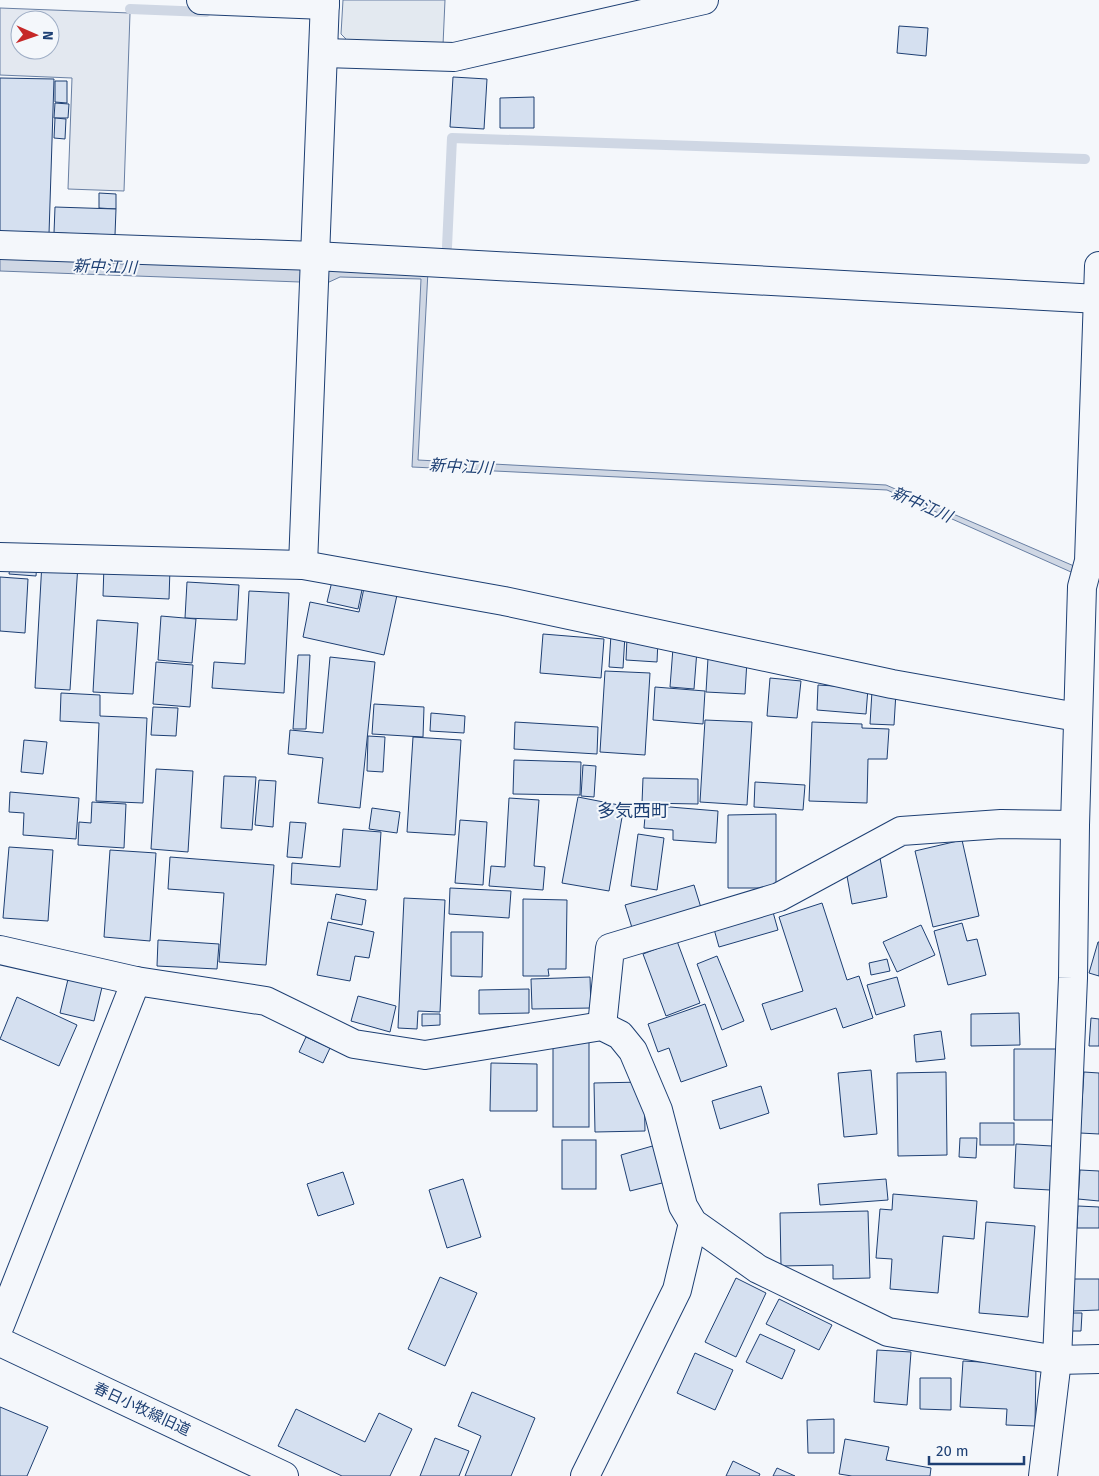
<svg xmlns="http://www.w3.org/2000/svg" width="1099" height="1476" viewBox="0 0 1099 1476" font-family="'Fira Sans','Noto Sans JP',sans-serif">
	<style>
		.green { fill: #e3e9f0; stroke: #687fa3 }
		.parking { fill: #e3e8f0; stroke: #687fa3; fill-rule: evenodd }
		.water { fill: #cfd7e4; stroke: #687fa3 }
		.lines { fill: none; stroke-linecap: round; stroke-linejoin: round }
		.stream { stroke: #cfd7e4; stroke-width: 10 }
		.building { fill: #d5e0f0; stroke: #1d3f73 }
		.street-casing { stroke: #1d3f73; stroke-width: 30 }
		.secondary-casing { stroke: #1d3f73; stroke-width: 30 }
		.street { stroke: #f4f7fb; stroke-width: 28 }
		.secondary { stroke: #f4f7fb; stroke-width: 28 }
		.labels { text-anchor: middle; stroke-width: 4; stroke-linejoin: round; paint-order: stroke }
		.street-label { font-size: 15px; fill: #1d3f73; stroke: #f4f7fb }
		.water-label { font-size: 16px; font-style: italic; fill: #1d3f73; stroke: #f4f7fb }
		.quarter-label { font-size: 18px; fill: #1d3f73; stroke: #f4f7fb }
	</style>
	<rect width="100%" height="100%" fill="#f4f7fb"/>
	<path class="green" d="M343,0H445L443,45L348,41L341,34Z"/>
	<path class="parking" d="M0,8L130,13L124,191L68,189L72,78L0,75ZM20,20H50V50H20Z"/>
	<path class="water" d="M0,256L428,271L418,460L886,485L1074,566L1071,572L887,490L412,467L421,279L340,277L327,283L0,271Z"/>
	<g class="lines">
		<g class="stream">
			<path d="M130,9L206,12"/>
			<path d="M447,247L452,138L1085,159"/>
		</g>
	</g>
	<g class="building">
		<path d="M899,26L928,28L926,56L897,53Z"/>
		<path d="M453,77L487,79L484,129L450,127Z"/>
		<path d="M0,78L54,79L49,234L0,233Z"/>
		<path d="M55,81H67V103L55,102Z"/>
		<path d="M534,97V128H500V98Z"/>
		<path d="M55,103L69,104L68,118H54Z"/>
		<path d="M55,118L66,119L65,139L54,138Z"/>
		<path d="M99,193L116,194V209L99,208Z"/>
		<path d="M55,207L116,209L115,235L54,233Z"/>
		<path d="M11,560L37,562L36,576L9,574Z"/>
		<path d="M42,562L78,564L70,690L35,688Z"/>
		<path d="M104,565L170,568L169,599L103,596Z"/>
		<path d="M0,577L28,579L25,633L0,631Z"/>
		<path d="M333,577L363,585L358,609L327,602Z"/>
		<path d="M187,582L239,585L237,620L185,618Z"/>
		<path d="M364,588L397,595L384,655L303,637L310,602L359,612Z"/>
		<path d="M249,591L289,593L284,693L212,688L214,662L245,664Z"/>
		<path d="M161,616L196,619L192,663L158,660Z"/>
		<path d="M97,620L138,623L133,694L93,692Z"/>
		<path d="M543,634L604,639L601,678L540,673Z"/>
		<path d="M611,634L625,635L623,668L609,667Z"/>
		<path d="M627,638L658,640L657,662L626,660Z"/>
		<path d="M673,648L697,650L694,689L670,687Z"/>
		<path d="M298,655H310L306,729H293Z"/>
		<path d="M330,657L375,662L360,808L318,803L323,758L288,754L290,730L323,733Z"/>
		<path d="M708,658L747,660L745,694L706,692Z"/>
		<path d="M156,662L193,665L190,707L153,704Z"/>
		<path d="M605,671L650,673L645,755L600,752Z"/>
		<path d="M770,678L801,681L797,718L767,716Z"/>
		<path d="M818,685L868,688L866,714L817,710Z"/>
		<path d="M655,687L705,691L703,724L653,720Z"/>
		<path d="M872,691L896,692L894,725L870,724Z"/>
		<path d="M61,693L100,695V716L147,718L143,803L96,801L99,723L60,721Z"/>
		<path d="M374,704L424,707L423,737L372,734Z"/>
		<path d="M153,707L178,708L176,736L151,735Z"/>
		<path d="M431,713L465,716L464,733L430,731Z"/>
		<path d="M705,720L752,722L747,805L700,802Z"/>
		<path d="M515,722L598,727L597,754L514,749Z"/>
		<path d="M812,722L862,724V728L889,729L887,759H868L867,803L809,801Z"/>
		<path d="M368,736L385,737L383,772L367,771Z"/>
		<path d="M413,737L461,740L455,835L407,832Z"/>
		<path d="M24,740L47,742L43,774L21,772Z"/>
		<path d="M514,760L581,762L580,795L513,794Z"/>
		<path d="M583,765L596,766L594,797L581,796Z"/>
		<path d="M156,769L193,771L188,852L151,849Z"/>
		<path d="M224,776L256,777L252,830L221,828Z"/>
		<path d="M643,778L698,779V804L642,803Z"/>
		<path d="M259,780L276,781L273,827L255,825Z"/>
		<path d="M755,782L805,785L803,810L754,807Z"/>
		<path d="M10,792L79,798L76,839L23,835L24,813L9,812Z"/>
		<path d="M578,797L624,806L609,891L562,883Z"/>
		<path d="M509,798L539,800L534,866L545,867L543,890L489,886L491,866L505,867Z"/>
		<path d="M92,802L126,804L124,848L78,845L79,822L91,823Z"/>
		<path d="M646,805L718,811L716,843L673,840V830L644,828Z"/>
		<path d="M372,808L400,812L397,833L369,829Z"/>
		<path d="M776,814V888H728V815Z"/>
		<path d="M460,820L487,822L483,885L455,883Z"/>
		<path d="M290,822L306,823L302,858L287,857Z"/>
		<path d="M343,829L381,832L377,890L291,884L292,863L340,867Z"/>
		<path d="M638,834L664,838L657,890L631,886Z"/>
		<path d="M962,840L979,916L933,927L915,851Z"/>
		<path d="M9,847L53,850L48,921L3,918Z"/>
		<path d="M110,850L156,853L150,941L104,937Z"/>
		<path d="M170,857L274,865L266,965L219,962L224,893L168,889Z"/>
		<path d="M880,858L887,897L852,904L845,865Z"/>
		<path d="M694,885L702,911L633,931L625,905Z"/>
		<path d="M450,888L511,891L509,918L449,914Z"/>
		<path d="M336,894L366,900L362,925L331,919Z"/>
		<path d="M404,898L445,900L440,1012L418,1011L417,1029L398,1028Z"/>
		<path d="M523,899L567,900L566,969H548L549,976H523Z"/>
		<path d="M822,903L847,980L859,976L873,1018L843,1028L836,1008L771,1030L762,1004L803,991L779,917Z"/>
		<path d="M771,905L778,930L719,947L712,922Z"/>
		<path d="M328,922L374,932L369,958L355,956L350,981L317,975Z"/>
		<path d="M962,923L967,941L977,939L986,975L948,985L934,931Z"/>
		<path d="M921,925L935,955L897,972L883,942Z"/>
		<path d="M451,932H483L482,977L451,976Z"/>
		<path d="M158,940L219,944L217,969L157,966Z"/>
		<path d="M677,941L700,1003L666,1016L643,954Z"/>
		<path d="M1098,942H1099V976L1089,973Z"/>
		<path d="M717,956L744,1021L722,1030L697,964Z"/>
		<path d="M887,959L890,971L871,975L869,963Z"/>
		<path d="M69,975L103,983L94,1021L60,1013Z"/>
		<path d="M590,977L591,1008L532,1009L531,979Z"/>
		<path d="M897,977L905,1006L876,1015L867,985Z"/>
		<path d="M529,989V1013L479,1014V990Z"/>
		<path d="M358,996L396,1006L390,1032L351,1021Z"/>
		<path d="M17,997L77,1025L59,1066L0,1039Z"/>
		<path d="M705,1004L727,1066L681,1082L669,1048L658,1052L648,1024Z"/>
		<path d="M1019,1013L1020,1045L971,1046V1014Z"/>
		<path d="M422,1014H440V1025L422,1026Z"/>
		<path d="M1091,1018L1099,1019V1046H1089Z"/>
		<path d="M941,1031L945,1059L916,1062L914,1035Z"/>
		<path d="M306,1037L330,1048L323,1063L299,1052Z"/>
		<rect x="553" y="1039" width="36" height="88"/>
		<path d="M1014,1049H1056L1057,1120H1014Z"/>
		<path d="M491,1063L537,1064V1111H490Z"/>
		<path d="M871,1070L877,1134L844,1137L838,1073Z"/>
		<path d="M946,1072L947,1155L898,1156L897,1073Z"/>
		<path d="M1084,1072L1099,1073V1134L1080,1133Z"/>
		<path d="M644,1082L645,1131L595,1132L594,1083Z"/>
		<path d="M761,1086L769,1113L720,1129L712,1101Z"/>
		<rect x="980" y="1123" width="34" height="22"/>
		<path d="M960,1138H977L976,1158L959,1157Z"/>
		<rect x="562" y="1140" width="34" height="49"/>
		<path d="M1016,1144L1052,1146L1050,1190L1014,1188Z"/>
		<path d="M656,1145L666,1182L630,1191L621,1155Z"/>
		<path d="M1080,1170L1099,1171V1201L1078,1199Z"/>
		<path d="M343,1172L354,1204L318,1216L307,1184Z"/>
		<path d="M463,1179L481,1237L447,1248L429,1190Z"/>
		<path d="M886,1179L888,1200L820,1205L818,1184Z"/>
		<path d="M893,1194L977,1201L974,1239L943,1236L938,1293L890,1289L892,1259L876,1258L880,1209L892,1210Z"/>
		<path d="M1078,1206L1099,1207V1228H1077Z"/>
		<path d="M868,1211L870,1278L833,1279V1265L781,1266L780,1213Z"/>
		<path d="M986,1222L1035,1226L1028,1317L979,1313Z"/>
		<path d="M440,1277L477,1293L445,1366L408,1349Z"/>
		<path d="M736,1278L766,1293L736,1357L705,1342Z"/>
		<path d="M1073,1279H1099V1310L1073,1311Z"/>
		<path d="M779,1299L832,1325L819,1350L766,1324Z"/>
		<path d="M1069,1313H1082L1081,1331H1069Z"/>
		<path d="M760,1334L795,1350L782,1379L746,1362Z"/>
		<path d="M877,1350L911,1352L907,1405L874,1402Z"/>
		<path d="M695,1353L733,1370L715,1410L677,1393Z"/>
		<path d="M963,1361L1036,1365L1035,1426L1006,1425L1007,1409L960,1407Z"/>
		<path d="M920,1378H951V1410L920,1409Z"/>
		<path d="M472,1392L535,1418L511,1476H465L481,1436L458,1426Z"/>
		<path d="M0,1407L48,1427L27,1476H0Z"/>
		<path d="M296,1409L365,1442L379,1413L412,1429L390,1476H342L278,1446Z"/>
		<path d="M834,1419V1453H808L807,1420Z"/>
		<path d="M435,1438L469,1451L459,1476H420Z"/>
		<path d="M845,1439L889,1447L886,1460L931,1468L930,1476H852L839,1474Z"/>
		<path d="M733,1461L760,1474L759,1476H726Z"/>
		<path d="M777,1468L795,1476H773Z"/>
	</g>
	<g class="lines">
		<g class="street-casing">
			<g id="street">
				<path d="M201,0L325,5"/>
				<path d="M324,53L454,57L704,0"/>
				<path d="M0,245L315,256L1099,299"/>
				<path d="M0,557L303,565L504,601L892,684L1077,717"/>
				<path d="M303,565L325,0"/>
				<path d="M0,950L136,981L266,1001L354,1044L425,1055L602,1026L620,1035L633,1051L658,1110L683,1206L693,1223L758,1269L888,1332L1057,1360L1099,1359"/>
				<path d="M602,1026L610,948L779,897L901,831L1001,824L1075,825"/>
				<path d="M0,1325L136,981"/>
				<path d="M585,1476L677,1290L693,1223"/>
				<path d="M1043,1476L1057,1360L1073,978L1075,825L1082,587L1089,561L1099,266"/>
			</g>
		</g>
		<g class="secondary-casing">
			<path id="secondary" d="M0,1342L284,1476"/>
		</g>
		<use href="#street" class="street"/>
		<use href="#secondary" class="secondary"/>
	</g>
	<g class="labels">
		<g class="street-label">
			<text transform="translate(142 1409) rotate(25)" y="5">春日小牧線旧道</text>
		</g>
		<g class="water-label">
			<text transform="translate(105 266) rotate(2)" y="6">新中江川</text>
			<text transform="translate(461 466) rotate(3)" y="6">新中江川</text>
			<text transform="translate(922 504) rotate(24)" y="6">新中江川</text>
		</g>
		<g class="quarter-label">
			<text x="633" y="817">多気西町</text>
		</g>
	</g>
	<g transform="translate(35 35) rotate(92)"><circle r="24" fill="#f4f7fb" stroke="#9eadc5"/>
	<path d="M0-4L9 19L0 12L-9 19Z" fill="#c62828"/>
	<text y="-8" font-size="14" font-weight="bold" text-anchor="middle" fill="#1d3f73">N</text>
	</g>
	<path d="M929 1456v8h95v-8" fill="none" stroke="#1d3f73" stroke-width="2.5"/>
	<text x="936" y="1456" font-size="15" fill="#1d3f73" stroke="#f4f7fb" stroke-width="4" paint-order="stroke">20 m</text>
</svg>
